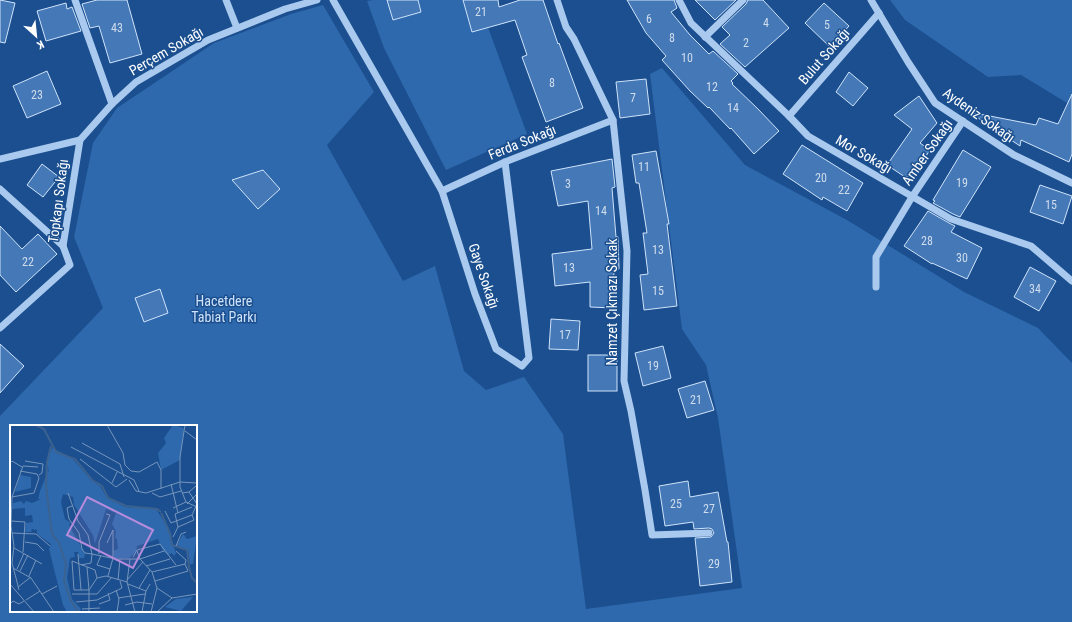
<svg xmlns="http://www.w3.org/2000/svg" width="1072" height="622" viewBox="0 0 1072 622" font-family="'Roboto Condensed',sans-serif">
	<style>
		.green { fill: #2e69ad; fill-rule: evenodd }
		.building { fill: #4478b7; stroke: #cfe3fa }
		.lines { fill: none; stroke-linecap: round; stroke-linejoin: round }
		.minor { stroke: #a9c9ee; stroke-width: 7 }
		.labels { text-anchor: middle; stroke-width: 3; stroke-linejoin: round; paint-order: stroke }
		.number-label { font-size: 12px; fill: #d0dded }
		.street-label { font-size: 14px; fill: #fff; stroke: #1b4f8f }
		.park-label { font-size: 14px; fill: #cfe3fa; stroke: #1b4f8f }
		.inset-river { fill: none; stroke: #3c6290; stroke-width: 2 }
		.inset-road { fill: none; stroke: #7695bc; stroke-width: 1 }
		.view { fill: #b68bdc; fill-opacity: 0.15; stroke: #b68bdc; stroke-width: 2 }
		.inset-edge { fill: none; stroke: #fff; stroke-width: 2 }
	</style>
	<rect width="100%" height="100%" fill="#1b4f8f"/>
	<g class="green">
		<path d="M373,0H478L527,134L446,170L384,48L367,1Z"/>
		<path d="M890,0H1072V106L1021,75L988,77L905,20Z"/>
		<path d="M323,5L374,92L327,145L403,281L435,266L464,371L486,390L524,377L563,434L586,609L742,588L718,418L706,365L682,329L650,74L662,68L745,165L847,220L964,292L1038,328L1072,363V622H0V416L103,308L74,237L93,143L117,108L214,43L291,14ZM11,426H196V611H11Z"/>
	</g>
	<g class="building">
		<path d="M0,0L15,3L5,43L0,42Z"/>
		<path d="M97,0H127L142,54L110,63L99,26L90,28L82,4Z"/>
		<path d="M387,0H418L421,12L393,20Z"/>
		<path d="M463,0H498L499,7L520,0H543L558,44L559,43L583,108L546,122L522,57L527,55L515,20L472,32Z"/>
		<path d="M627,0H674L677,8L671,12L690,35L709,54L713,51L738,74L731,81L733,83L732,84L758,109L779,131L754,154L731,128L730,129L709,107L708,108L690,91L662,60L666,56L646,33Z"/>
		<path d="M695,0H736L715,20Z"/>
		<path d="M748,0H763L789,28L745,67L720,44L730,35L722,27L746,4Z"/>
		<path d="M66,3L67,9L72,7L81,31L46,41L37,11Z"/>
		<path d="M824,3L849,26L830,47L805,23Z"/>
		<path d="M47,71L61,104L27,118L13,86Z"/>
		<path d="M849,72L868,88L853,106L836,92Z"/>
		<path d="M646,79L650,114L620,118L616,82Z"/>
		<path d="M1072,94V154L1069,162L1021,140L1020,146L969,112L1036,125L1039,118L1058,124Z"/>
		<path d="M919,96L937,123L920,143L930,150L914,174L905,177L887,165L912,129L894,115Z"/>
		<path d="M802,145L863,183L847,211L823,197L822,200L783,174Z"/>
		<path d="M963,150L991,167L960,217L953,214L933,203L935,201L933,200Z"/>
		<path d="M656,151L669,224H667L677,306L644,310L640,275L648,274L643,233H647L639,183H636L632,155Z"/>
		<path d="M612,159L615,187L612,188L616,237H618L619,269H614L613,308L590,307V282L555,286L552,254L592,249L588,201L558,206L551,171Z"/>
		<path d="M42,164L59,177L43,197L27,185Z"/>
		<path d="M263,170L280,189L258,209L232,180Z"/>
		<path d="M1040,185L1072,196L1063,224L1030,212Z"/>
		<path d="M928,211L949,223L955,226L951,232L982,248L967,279L932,263V264L904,246Z"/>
		<path d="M0,226L22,249L38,234L57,254L16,292L0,275Z"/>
		<path d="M1030,267L1056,281L1039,311L1014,297Z"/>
		<path d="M160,289L168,313L144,322L135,298Z"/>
		<path d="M551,319L580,321L578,350L549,349Z"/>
		<path d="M0,344L24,366L0,393Z"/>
		<path d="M663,346L671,378L643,386L635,353Z"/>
		<rect x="588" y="355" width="29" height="36"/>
		<path d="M705,381L714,410L687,418L678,389Z"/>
		<path d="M688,481L690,497L718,492L727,542H728L732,582L700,586L695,538L711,537L714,533L712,529L709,528L694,529L693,522L665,526L659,486Z"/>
	</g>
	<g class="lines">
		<g class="minor">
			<path d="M75,0L112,104"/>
			<path d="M226,0L237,28"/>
			<path d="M333,0L442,191L475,294L496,349L522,366L529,358L505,162"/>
			<path d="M557,0L566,27L574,39L613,120L627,251L624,381L631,411L645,490L652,535L709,533"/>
			<path d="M679,0L691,23L789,116L808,136L951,219L1031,246L1072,281"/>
			<path d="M871,0L908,62L935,103L1014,155L1072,183"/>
			<path d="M705,37L743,0"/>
			<path d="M789,116L879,13"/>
			<path d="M0,159L80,140L112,104L136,82L208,40L285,9L317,0"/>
			<path d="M0,189L63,246"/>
			<path d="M442,191L505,162L613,120"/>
			<path d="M876,287V257L912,197L963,121"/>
			<path d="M0,328L70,265L63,246L80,140"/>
		</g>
	</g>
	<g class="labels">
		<g class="number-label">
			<text x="481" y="16">21</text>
			<text x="649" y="23">6</text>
			<text x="766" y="27">4</text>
			<text x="827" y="29">5</text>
			<text x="117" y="32">43</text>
			<text x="672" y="42">8</text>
			<text x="746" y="47">2</text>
			<text x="687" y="62">10</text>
			<text x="552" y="87">8</text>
			<text x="712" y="91">12</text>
			<text x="37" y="99">23</text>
			<text x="633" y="102">7</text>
			<text x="733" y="112">14</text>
			<text x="644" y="171">11</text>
			<text x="821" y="182">20</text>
			<text x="962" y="187">19</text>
			<text x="568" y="188">3</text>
			<text x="844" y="194">22</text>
			<text x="1051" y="209">15</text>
			<text x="601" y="215">14</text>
			<text x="927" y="245">28</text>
			<text x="658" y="254">13</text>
			<text x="962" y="262">30</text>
			<text x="28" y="266">22</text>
			<text x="569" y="272">13</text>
			<text x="1035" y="293">34</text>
			<text x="658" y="295">15</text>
			<text x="565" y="339">17</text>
			<text x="653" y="370">19</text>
			<text x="696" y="404">21</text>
			<text x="676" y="508">25</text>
			<text x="709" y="513">27</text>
			<text x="714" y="568">29</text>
		</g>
		<g class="street-label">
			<text transform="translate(166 51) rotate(-30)" y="5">Perçem Sokağı</text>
			<text transform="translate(824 56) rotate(-49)" y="5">Bulut Sokağı</text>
			<text transform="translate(979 115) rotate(35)" y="5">Aydeniz Sokağı</text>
			<text transform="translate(522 142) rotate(-22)" y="5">Ferda Sokağı</text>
			<text transform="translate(927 152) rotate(-55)" y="5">Amber Sokağı</text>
			<text transform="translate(864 154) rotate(30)" y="5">Mor Sokağı</text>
			<text transform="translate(58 201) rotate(-83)" y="5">Topkapı Sokağı</text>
			<text transform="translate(484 276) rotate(71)" y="5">Gaye Sokağı</text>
			<text transform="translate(612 302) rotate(-90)" y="5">Namzet Çıkmazı Sokak</text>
		</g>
		<g class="park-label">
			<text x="224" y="306">Hacetdere<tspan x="224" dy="16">Tabiat Parkı</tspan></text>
		</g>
	</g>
	<g transform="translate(10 425)">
		<rect width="187" height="187" fill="#1b4f8f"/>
		<path d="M163,0L174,3L170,35L151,45L148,28L156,18L154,13ZM42,23L62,33L81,55L90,61L97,73L115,82L146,84L157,101L166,128L164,131L162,128L158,130L153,126L148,114L127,121L126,127L119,133H104L103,126L108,124L107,114L105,113L106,106L102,99L106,88L96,84L85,119L83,110L64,80L63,72L53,69L51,77L55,94L61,98L59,100L75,129L74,133H69L68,127H64L65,132L60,133L57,153L62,174L71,184L69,187H57L53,180L39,124L41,119L27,109V105L22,104L21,107H15L16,98L23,97L22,90L15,91V83L2,84L3,78L11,76L14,79L16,76L22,78L31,74H28L30,66L37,49L35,39L39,48L37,37ZM10,50L21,52V63L5,67ZM173,109L177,114L187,111L183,139H180L178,125L166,121ZM183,172L171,186L155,182L166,174Z" fill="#2e69ad"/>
		<path class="inset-river" d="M26,0L34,4L46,27L65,34L82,55L92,61L98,73L116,81L147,84L151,87M41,21L37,37L36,61L42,109L49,118L56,139L54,156L61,176L69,187M151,88L160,108L162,120L177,125L179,142L182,153L187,158"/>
		<path class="inset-road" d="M97,0L113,28L115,40L121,46L129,47L147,37L151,45V64M175,0L170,32V62L176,77L187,82M175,6L187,15M72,18L110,39L114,52M61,22L124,55L129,66M70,34L106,62L117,54M15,36L33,39L32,48L29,50M0,38L2,36L12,42M119,55L126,66L136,68L170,57L187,58M102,58L107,47M161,59L168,88M179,67L187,79M58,68L68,96L78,110L82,129L75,128L72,124L69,108L59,94L57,83L62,81M142,68L150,72L171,66M172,68L179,67L187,60M2,72L24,68L29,53L27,49L10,46M177,79L187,69M163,83L176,77M155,86L161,98L182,90M1,96L15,97L13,127M168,102L184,95L182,90L187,79M2,108L26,109L40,121M163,112L168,102L165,89L182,82M15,117L27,119L34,126M97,118L103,105V133L98,151M166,121L171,109L176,107M4,123L32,139M127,126L130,134L142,147L147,163M166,126L176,135L175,139M68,129L71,165M89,129V117L100,90L96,89M91,130L87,140L100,144M123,132L127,125L150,119L166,140M120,134L117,157L125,187M71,140L81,138L82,129L106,134H130L154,126M136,141L160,134M77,142L79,165M3,143L21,153L44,187M7,144L14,128M10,146L18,130M142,147L175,139M19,151L26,135M6,153L2,138L4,121L1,101L2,72L13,41L28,42M6,153L9,165M108,155L110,134M117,155L133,137M145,156L178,146L175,139M0,159L24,187M118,159L136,166M8,162L21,152M129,163L140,145M147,163L162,173M79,165H64L62,136L85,145L87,153L96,151L117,157M106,165L109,174L107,187M32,169L47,161M62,169H87L102,152M108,173L135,169M16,175L30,166M66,177L87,175L112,163L110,156M0,179L3,176L9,179L14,176M89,179L100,175L98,168M115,180L127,177L142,179M72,184L90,183M79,187V165L87,153M132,187L136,166L140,159M141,187L147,163M147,187L162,173L187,169"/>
		<path class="view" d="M77,72L143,105L123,143L57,110Z"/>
		<rect width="187" height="187" class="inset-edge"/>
	</g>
	<g transform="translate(36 36) rotate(153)" stroke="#1b4f8f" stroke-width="3" paint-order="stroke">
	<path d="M0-3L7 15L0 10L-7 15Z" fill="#ffffff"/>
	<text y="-6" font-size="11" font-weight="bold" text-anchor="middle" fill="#ffffff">K</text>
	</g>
</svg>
